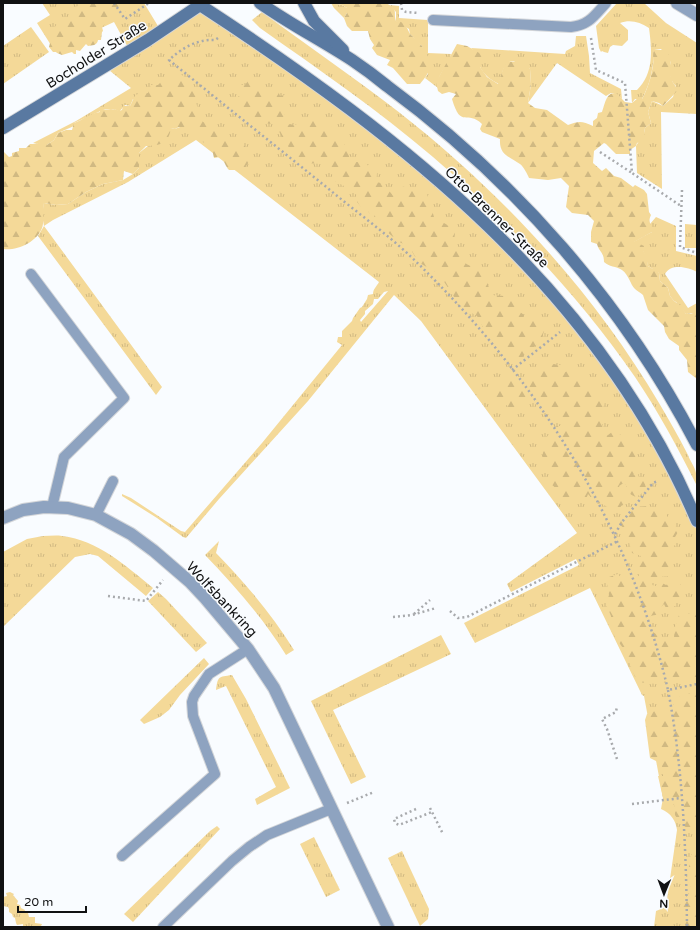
<svg xmlns="http://www.w3.org/2000/svg" width="700" height="930" viewBox="0 0 700 930" font-family="'Varela Round',sans-serif">
	<style>
		.grass { fill: url(#grass-tufts); fill-rule: evenodd }
		.forest { fill: url(#forest-firs) }
		.lines { fill: none; stroke-linecap: round; stroke-linejoin: round }
		.lane-casing { stroke: #d4d6d9; stroke-width: 12 }
		.street-casing { stroke: #d4d6d9; stroke-width: 14 }
		.secondary-casing { stroke: #d4d6d9; stroke-width: 14 }
		.path { stroke: #a8aaad; stroke-width: 2.5; stroke-dasharray: 2 3; stroke-linecap: butt }
		.lane { stroke: #8ea3c0; stroke-width: 10 }
		.street { stroke: #8ea3c0; stroke-width: 12 }
		.secondary { stroke: #5979a1; stroke-width: 12 }
		.labels { text-anchor: middle; stroke-width: 3; stroke-linejoin: round; paint-order: stroke }
		.street-label { font-size: 14px; fill: #101112; stroke: #f9fcff }
	</style>
	<defs>
		<pattern id="grass-tufts" width="24" height="20" patternUnits="userSpaceOnUse"><rect width="24" height="20" fill="#f4d998"/><path d="M3 7l-1-3M5 7V3M7 7l1-3M15 17l-1-3M17 17v-4M19 17l1-3" fill="none" stroke="#d0b982"/></pattern>
		<pattern id="forest-firs" width="22" height="20" patternUnits="userSpaceOnUse"><rect width="22" height="20" fill="#f4d998"/><path d="M5 1l3.5 6h-7zM16 11l3.5 6h-7z" fill="#d0b982"/></pattern>
	</defs>
	<rect width="100%" height="100%" fill="#f9fcff"/>
	<g class="grass">
		<path d="M42,3H144L161,31L200,5L254,41L479,217L628,391L697,521V927H654L656,911L666,907L677,830C676,821 671,813 661,809L663,798L644,696L642,695L590,588L475,643L464,623L579,565L576,559L511,592L507,584L577,533L421,321L394,295L308,401L219,499L186,538L183,537L157,518L122,496V494L131,498L181,531L185,532L262,443L342,345L337,342L338,337H342V331L352,321L353,318L360,308L362,307L367,299L368,295L373,294C373,289 377,286 379,282L196,140L128,182L53,220L44,226L162,387L156,395L38,236L44,226L42,215L44,203L56,205L68,204L86,192L103,184L123,180L133,174L139,168V153L171,128L175,129L180,127L133,99L130,106L125,105L119,112L115,109L111,110L105,109L74,123V126L58,133L54,140L47,145L41,142L37,144L33,143L76,121L131,88L104,66L130,51L114,22L54,50L37,23L50,15ZM388,291L361,322L360,320L365,314V311L373,304L374,299H378L384,292Z"/>
		<path d="M331,3L342,5L347,8V13L344,18L334,8Z"/>
		<path d="M617,3H644L666,23L697,43V114L661,112L662,189L637,173L636,146L644,133L645,128L651,123L648,112L652,101L663,106L673,97L676,86C669,80 668,70 671,62L661,49L654,50C653,69 651,82 642,99H635L632,103L631,90H637C654,73 652,51 649,28C640,22 630,19 620,23L628,30V40L622,46L613,45L610,47L608,53L604,52L602,51L601,52L599,48L596,26Z"/>
		<path d="M390,5L399,6V18L428,20V53L451,54C449,67 435,75 438,88L425,78L428,74L422,46L410,34L409,29L396,21V12Z"/>
		<path d="M262,12C308,46 355,78 400,113C502,193 593,291 659,403C669,420 679,437 688,455C690,461 695,467 696,473C698,477 697,482 697,486C678,448 658,411 635,377C578,294 508,222 433,157C378,110 318,69 260,28L252,20Z"/>
		<path d="M31,27L49,52L3,84V46Z"/>
		<path d="M576,36H586L589,56L590,73L621,89L622,99L615,93H611L606,96L557,63L528,103L531,84L530,69C507,55 505,61 499,84C491,80 485,76 480,67C476,59 479,54 471,48L565,54L566,51L575,46Z"/>
		<path d="M656,217L676,226V251L697,256V272C688,267 671,263 665,274L688,308L697,303L696,313L686,314L676,302L674,301L670,296L668,288L660,281L659,273L648,266C645,252 644,251 633,242C640,239 645,235 652,232L650,224Z"/>
		<path d="M685,224L697,225V248H685Z"/>
		<path d="M43,536C49,536 56,535 62,536C98,540 126,566 153,588L146,596L98,556L90,554L75,557L3,627V552L27,539Z"/>
		<path d="M219,541L216,553C245,583 272,614 294,650L286,655C263,618 235,586 205,555Z"/>
		<path d="M158,592L166,599L207,643L196,652L148,601Z"/>
		<path d="M441,635L451,654L333,710L366,777L351,784L311,701Z"/>
		<path d="M204,658L209,664L180,695L169,710L160,717L144,724L140,720Z"/>
		<path d="M232,675L246,699L290,788L257,805L255,799L276,787L226,686L216,690C218,676 218,677 232,675Z"/>
		<path d="M217,826L220,829L133,922L124,914L210,831Z"/>
		<path d="M314,837L340,890L326,897L300,844Z"/>
		<path d="M402,851L429,909L428,919L420,926L388,858Z"/>
		<path d="M10,892L14,894L13,895L18,901L17,904L20,905L21,908L25,910L24,913H28L29,917H35V923L42,924L41,926L44,927L45,926L52,927H23V924L17,925L16,923L15,918L13,917L12,914L9,912V909L8,907L3,906V897L7,896L6,893Z"/>
	</g>
	<g class="forest">
		<path d="M78,3H132L133,6L125,12L121,11L115,18L111,17L105,20V24L102,27L103,31L102,32L101,40H98C97,46 92,45 88,46L86,44L80,51L76,50V54H74L72,52L62,55L57,53L56,52H53L49,47L51,39L49,38L52,34L51,30L54,29L57,23H62L65,25V23L71,21L76,10L75,7L78,6Z"/>
		<path d="M332,3H386C399,10 393,11 396,21C407,22 406,28 411,35C413,37 416,39 418,41C421,44 423,48 425,51C434,66 430,72 420,84H407L393,68L387,65L390,60L377,55L372,48L374,45L370,39L368,31H352L347,26L344,18L347,13V8L342,5Z"/>
		<path d="M457,44L467,46L481,54L483,61L480,67L487,77L498,84L504,66L507,62H523L530,69L531,84L528,103L535,108L547,110L568,125C579,121 582,121 593,126V121L597,118L598,113L602,112C605,104 606,92 616,93L625,102L632,103L638,98L642,99C648,88 651,78 653,65C654,60 652,55 654,50H664L671,57L670,76L674,78L672,81L678,90L663,106L659,103L652,101L648,112L651,123L645,128L644,133L645,140L637,143L636,146L630,150V154H616L606,144L604,143L594,151L593,163L602,171L606,168L614,176L621,178L633,187L635,185L644,190L647,194L649,212L651,215C648,221 650,224 653,228L652,232L634,242L638,243L644,246L643,251L647,256L648,266L653,269H656L659,273L660,281L668,288L670,296L674,301L681,306L686,314H691L697,311V379L688,372L687,360L679,350V346L669,339L665,332L664,326L648,310L643,295C641,293 637,291 635,289C630,284 629,275 622,270C616,266 609,267 604,262C604,252 599,252 597,244L591,242V232L594,221L588,215L572,213L566,207L569,186L561,178L548,180L529,178C527,174 524,167 520,164C509,156 499,155 500,139L482,132L480,129L482,124C467,109 461,130 452,99L456,94L449,92L442,94L438,91L436,82Z"/>
		<path d="M182,75C186,78 190,81 193,85C195,87 194,92 196,95C195,104 197,108 204,114L201,116L203,122C213,124 215,121 218,132C224,135 229,134 233,141L242,143L245,146C245,152 248,156 249,162L241,173L239,170H229C225,166 225,161 220,157L214,158L212,149L215,142L204,143L199,137L197,127H179L175,129L171,128C169,143 160,146 146,146L139,153V168L133,174L124,171L123,180L103,184L86,192L68,204L56,205L44,203C43,209 44,225 42,228C37,242 17,251 3,249V154L4,152L9,157L12,156V153L19,151V148H26L30,144H37C39,141 44,141 47,141V145L54,140L58,133L66,130H72L74,123C83,120 90,113 100,112V109L111,110L115,109L119,111L122,110L123,106H130C137,93 133,94 148,93L151,85H158L162,81L165,83L168,81L169,77H176Z"/>
		<path d="M253,79L256,83L257,81L263,85V89L275,92L278,91L280,96L283,95L286,97L284,103L287,105L286,114L284,115L288,124C305,128 309,111 327,123C331,126 332,127 334,132L340,135L345,141L344,146L349,151V157L353,162H365C368,167 374,168 377,173L376,182L381,183L393,195L397,192H401L402,187L409,186V190L416,187L417,190H423L427,194L434,217L449,226L455,233L453,249L462,252C463,270 471,262 481,271C487,278 489,286 490,295L505,296L511,301L519,303L521,308L520,312L524,315L523,318L530,319L532,317C540,318 540,325 545,329L540,342L524,355L519,362H513C506,356 503,351 503,342L486,333L477,316L460,306L439,274L418,262L409,246L399,242L392,236L386,231L383,224L375,216L369,213L368,209L362,208L357,202C359,197 357,195 353,191L354,188L350,183L344,186L333,180L332,172L327,168L324,164L304,163L284,142L280,133L273,124L251,122L249,117H243L242,113L236,109V106L238,104L236,100L241,93L239,91L242,88V85H245L248,81L251,84Z"/>
		<path d="M549,360L552,364L560,365L565,372L572,369L575,375L579,374L584,377L589,386L596,390L598,395L605,400L604,406L601,408L604,416L602,424L604,428L599,429L608,435L612,432H617L623,437L635,440L633,441L637,445L638,453L636,456L639,461L638,466L634,468L637,472L633,475L638,474L639,478C644,479 645,482 646,488L641,494L636,497C626,493 630,491 625,484H622L619,486L625,504L621,506L619,511L609,508L601,503L597,504L588,494L586,499H582L579,497L576,498L575,502L565,501L559,499L556,488L552,485L550,486L549,481L552,477L555,476C554,468 548,464 541,461L543,456L542,444L546,439L547,436L552,434L550,431C555,426 558,425 565,427L564,420L561,416L558,419C551,416 550,408 546,403C544,400 539,396 536,394L532,399L527,398L525,400L528,406L526,410L521,411L517,407L510,409L507,405L504,407L493,397L491,393L495,391L496,385H502L504,381L508,378L517,381L527,379L530,372L536,371L539,373V368L547,364Z"/>
		<path d="M632,506C643,508 649,503 658,511L662,509L666,512L668,519L674,522L678,532L675,537L676,544L671,549H666C671,555 673,558 670,565L673,571L670,576L658,577L654,581H650L652,585L660,587L662,583L666,585L674,581L680,584L681,588L679,595L682,598L675,601V606L666,608L664,604L660,608V611L657,615C648,614 646,621 648,629L666,640L674,637L675,627L679,615L692,613L697,615V677L693,679L678,680L657,684L637,682L625,651L611,631V616L606,604L609,595L606,578L618,574L623,580L624,584L635,580L640,574L636,571L638,560L641,558V556L632,553L629,542L625,534L626,530L619,524L621,519L625,520Z"/>
		<path d="M683,692L691,694L697,693V835L680,823L675,815L674,804L666,797L663,798L658,776H663L664,769L658,762L650,758L645,720L647,714L660,709L671,708Z"/>
		<path d="M697,849V927H687L685,925C686,916 682,912 681,904L691,891L690,885L687,880L689,866L691,855Z"/>
	</g>
	<g class="lines">
		<g class="lane-casing">
			<g id="lane">
				<path d="M433,20L571,27C589,25 594,16 606,3"/>
				<path d="M31,274L124,398L64,457L52,507"/>
				<path d="M96,515L113,481"/>
				<path d="M122,856L215,774L193,716L192,702L194,696L209,674L248,649"/>
				<path d="M163,927L232,861L249,847L267,835L331,809"/>
			</g>
		</g>
		<g class="street-casing">
			<g id="street">
				<path d="M677,3L697,15"/>
				<path d="M3,518L23,510L44,507L68,508L96,515L131,534L154,551L190,582L205,598L248,649L274,688L388,927"/>
			</g>
		</g>
		<g class="secondary-casing">
			<g id="secondary">
				<path d="M260,3C290,24 321,40 352,60C364,68 376,77 387,86C516,181 623,303 697,445"/>
				<path d="M304,3L314,21L343,50"/>
				<path d="M200,5C404,138 599,290 697,521"/>
				<path d="M3,128L148,40L203,3"/>
			</g>
		</g>
		<g class="path">
			<path d="M114,3L125,19L149,3"/>
			<path d="M401,3L402,10L406,12L418,13"/>
			<path d="M218,38L215,40C197,39 182,48 169,60C223,104 277,147 330,190C355,211 383,231 407,253C533,372 628,520 668,690L697,684"/>
			<path d="M591,38L596,70L625,83L632,173L681,206"/>
			<path d="M600,152L632,173"/>
			<path d="M682,190L680,247L697,253"/>
			<path d="M512,370L560,332"/>
			<path d="M615,534L622,522L653,483L658,481"/>
			<path d="M108,596L146,601L163,580"/>
			<path d="M450,611L458,618L467,617L618,541"/>
			<path d="M414,614L430,600"/>
			<path d="M393,617L412,615L436,608"/>
			<path d="M668,690C683,768 686,848 687,927"/>
			<path d="M617,759L607,729L602,719L616,712L617,706"/>
			<path d="M347,803L374,792"/>
			<path d="M632,804L681,798"/>
			<path d="M430,808L443,834"/>
			<path d="M416,809L394,819L395,823L399,825L432,812"/>
		</g>
		<use href="#lane" class="lane"/>
		<use href="#street" class="street"/>
		<use href="#secondary" class="secondary"/>
	</g>
	<g class="labels">
		<g class="street-label">
			<text transform="translate(96 54) rotate(-32)" y="5">Bocholder Straße</text>
			<text transform="translate(497 217) rotate(44)" y="5">Otto-Brenner-Straße</text>
			<text transform="translate(222 599) rotate(47)" y="5">Wolfsbankring</text>
		</g>
	</g>
	<rect width="700" height="930" fill="none" stroke="#101112" stroke-width="8"/>
	<g transform="translate(664 894) rotate(181)" stroke="#f9fcff" stroke-width="3" paint-order="stroke">
	<path d="M0-3L7 15L0 10L-7 15Z" fill="#101112"/>
	<text y="-6" font-size="11" font-weight="bold" text-anchor="middle" fill="#101112">N</text>
	</g>
	<path d="M18 906v6h68v-6" fill="none" stroke="#101112" stroke-width="2"/>
	<text x="24" y="906" font-size="12" fill="#101112" stroke="#f9fcff" stroke-width="3" paint-order="stroke">20 m</text>
</svg>
